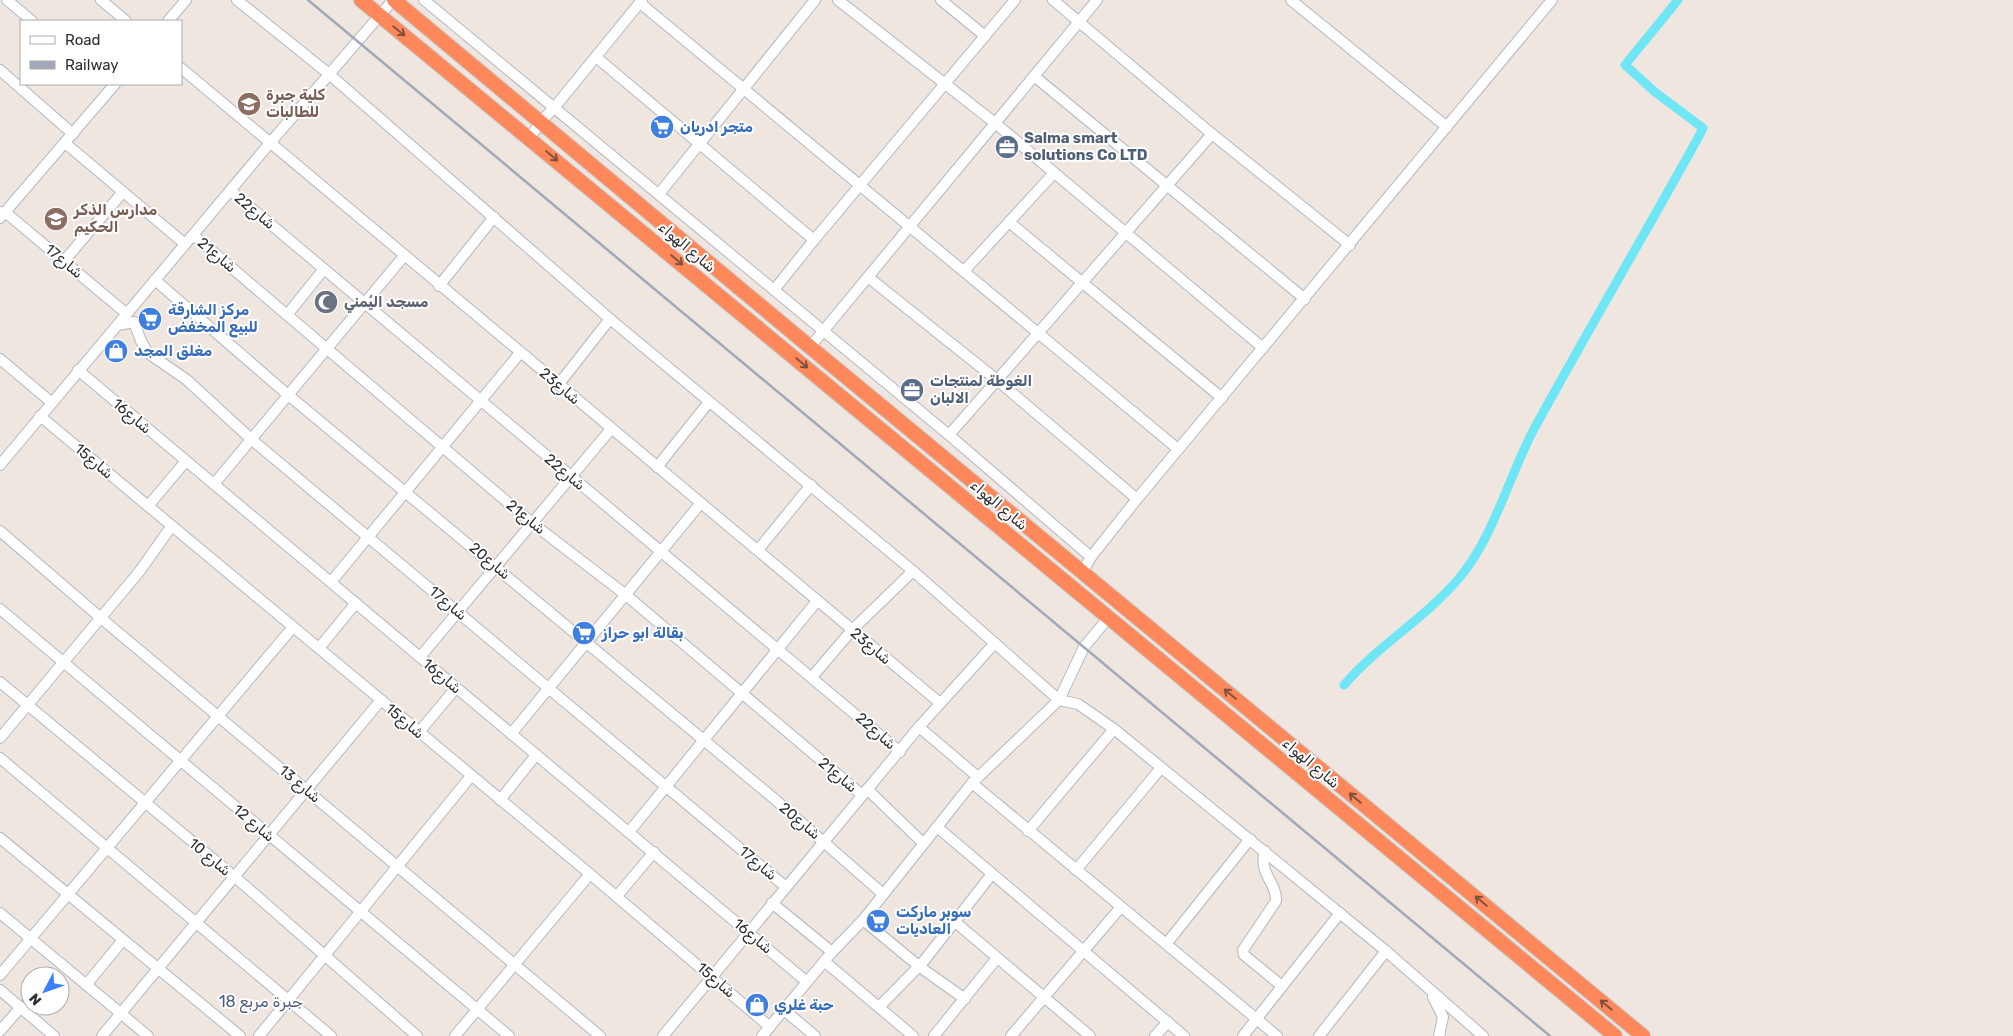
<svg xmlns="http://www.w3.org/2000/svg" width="2013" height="1036" viewBox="0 0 2013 1036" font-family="Rubik,Cairo,sans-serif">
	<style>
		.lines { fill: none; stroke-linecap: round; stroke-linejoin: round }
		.canal { stroke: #6ee6f5; stroke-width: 9 }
		.minor-casing { stroke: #b3b7c1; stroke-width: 12 }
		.highway-casing { stroke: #c8c8c8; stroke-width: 16 }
		.minor { stroke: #fff; stroke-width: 10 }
		.highway { stroke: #ff885a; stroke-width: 14 }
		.rail { stroke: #a1a8b8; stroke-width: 2.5 }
		.oneway { stroke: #81513f }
		.labels { text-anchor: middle; stroke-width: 4; stroke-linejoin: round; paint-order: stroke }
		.education-label { font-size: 15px; font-weight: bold; fill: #785e54; stroke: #fff; text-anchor: start }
		.shop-label { font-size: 15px; font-weight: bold; fill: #366cbe; stroke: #fff; text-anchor: start }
		.service-label { font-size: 15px; font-weight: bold; fill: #4e5e75; stroke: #fff; text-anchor: start }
		.street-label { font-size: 15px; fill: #2d2d2d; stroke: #fff }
		.worship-label { font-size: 15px; font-weight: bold; fill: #5b616d; stroke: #fff; text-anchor: start }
		.neighbourhood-label { font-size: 16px; fill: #4a5c81; stroke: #fff }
	</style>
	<rect width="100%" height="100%" fill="#efe6df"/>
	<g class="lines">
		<path class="canal" d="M1344,685C1378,645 1426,618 1460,577C1494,536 1509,476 1534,429C1588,330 1645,234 1699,136L1703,128L1655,92L1625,65L1678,0"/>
		<g class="minor-casing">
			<g id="minor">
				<path d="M7,0L32,21"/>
				<path d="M101,0L126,21"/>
				<path d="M237,0L329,74L610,319L913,571L1059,700L1078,704L1114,729L1386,951L1483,1036"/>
				<path d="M424,0L949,435L1091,557"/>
				<path d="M838,0L995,123L1263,348"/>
				<path d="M941,0L985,36"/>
				<path d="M1053,0L1212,134L1350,245"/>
				<path d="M1291,0L1447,127"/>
				<path d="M640,3L1178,449"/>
				<path d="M168,21L186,0"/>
				<path d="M596,57L814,240"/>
				<path d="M181,68L940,703"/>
				<path d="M0,70L73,134"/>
				<path d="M1034,76L1305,299"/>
				<path d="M530,138L541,121L554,108L642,0"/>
				<path d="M65,143L185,244"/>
				<path d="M231,191L900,752"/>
				<path d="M659,194L815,0"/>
				<path d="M0,212H5L127,314"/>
				<path d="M0,218L115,84"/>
				<path d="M1009,222L1222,398"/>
				<path d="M193,235L532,523L626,595L862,795"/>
				<path d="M64,261L122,193"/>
				<path d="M964,271L1054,173"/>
				<path d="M868,277L997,380L1137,499"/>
				<path d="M155,280L287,394L771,796L883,894"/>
				<path d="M439,286L494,217"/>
				<path d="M774,290L814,240L1015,0"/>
				<path d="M287,315L324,269"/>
				<path d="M118,325L134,322L141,341L148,353L187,380L251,439L786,887"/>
				<path d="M810,347L1097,0"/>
				<path d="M0,359L51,402"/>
				<path d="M78,370L807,982"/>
				<path d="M558,385L610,319"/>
				<path d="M40,416L590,874L770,1027"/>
				<path d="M949,435L1212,134"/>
				<path d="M0,465L270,143L393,0"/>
				<path d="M657,467L709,402"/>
				<path d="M214,484L404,256"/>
				<path d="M148,506L186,461"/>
				<path d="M0,531L102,619L600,1036"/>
				<path d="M758,550L811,485"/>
				<path d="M1083,571L1091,557L1137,499L1552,0"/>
				<path d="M331,582L520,353"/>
				<path d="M0,609L509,1036"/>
				<path d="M319,648L356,603"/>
				<path d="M420,657L611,429"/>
				<path d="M812,677L852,630L913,571"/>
				<path d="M0,682L235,877L417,1036"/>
				<path d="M919,727L978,777"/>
				<path d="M419,732L456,688"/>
				<path d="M511,734L700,504"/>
				<path d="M0,738L139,572L171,527"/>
				<path d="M0,758L331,1036"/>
				<path d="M972,783L1277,1036"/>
				<path d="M867,789L923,843"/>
				<path d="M500,800L536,755"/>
				<path d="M937,827L1184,1036"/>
				<path d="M1028,831L1114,729"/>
				<path d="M629,832L817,601"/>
				<path d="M0,838L240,1036"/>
				<path d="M1265,851C1258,874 1277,882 1276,901L1243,950L1244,955L1282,986"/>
				<path d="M1076,870L1161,768"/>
				<path d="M617,896L654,852"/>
				<path d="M772,903L832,952"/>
				<path d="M0,913L148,1036"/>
				<path d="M863,920L920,967L965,999"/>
				<path d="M954,921L1090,1036"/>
				<path d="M1167,943L1250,839"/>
				<path d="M824,961L913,1036"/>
				<path d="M0,975L293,627"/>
				<path d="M86,985L123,940"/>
				<path d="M0,990L54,1036"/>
				<path d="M1433,997L1443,1017L1439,1036"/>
				<path d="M879,1007L923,962L992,874"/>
				<path d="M784,1010L815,1036"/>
				<path d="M0,1031L21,1007"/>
				<path d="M102,1036L381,700"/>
				<path d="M259,1036L471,776"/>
				<path d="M455,1036L590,874"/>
				<path d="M663,1036L919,727L995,643"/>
				<path d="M762,1036L832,952L863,920L972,783L1059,700L1084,647L1109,617"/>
				<path d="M934,1036L997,958"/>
				<path d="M1011,1036L1121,907"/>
				<path d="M1155,1036L1168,1022"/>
				<path d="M1243,1036L1340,913"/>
				<path d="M1319,1036L1386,951"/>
			</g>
		</g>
		<g class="highway-casing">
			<g id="highway">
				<path d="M361,0L1615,1036"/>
				<path d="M394,0L810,347L1643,1036"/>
			</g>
		</g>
		<use href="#minor" class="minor"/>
		<use href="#highway" class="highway"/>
		<path class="rail" d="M308,0L1550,1036"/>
	</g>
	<defs><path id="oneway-shaft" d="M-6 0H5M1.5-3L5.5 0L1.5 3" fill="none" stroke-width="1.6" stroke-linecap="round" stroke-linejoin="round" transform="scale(1.25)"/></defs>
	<g class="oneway">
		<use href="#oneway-shaft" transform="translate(399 31) rotate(39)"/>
		<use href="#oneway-shaft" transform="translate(552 156) rotate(40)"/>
		<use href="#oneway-shaft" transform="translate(677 260) rotate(40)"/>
		<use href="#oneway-shaft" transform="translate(802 363) rotate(40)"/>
		<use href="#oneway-shaft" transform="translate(1230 694) rotate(-140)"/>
		<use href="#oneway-shaft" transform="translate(1355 798) rotate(-140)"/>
		<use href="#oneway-shaft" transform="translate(1481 901) rotate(-140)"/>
		<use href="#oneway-shaft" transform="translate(1606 1005) rotate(-140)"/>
	</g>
	<defs>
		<g id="university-disc" transform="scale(1.25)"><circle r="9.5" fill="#8d6e63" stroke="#fff"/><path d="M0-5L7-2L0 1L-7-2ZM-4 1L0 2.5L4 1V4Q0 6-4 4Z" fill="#fff"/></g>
		<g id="supermarket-disc" transform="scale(1.25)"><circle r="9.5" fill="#3f7fe0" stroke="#fff"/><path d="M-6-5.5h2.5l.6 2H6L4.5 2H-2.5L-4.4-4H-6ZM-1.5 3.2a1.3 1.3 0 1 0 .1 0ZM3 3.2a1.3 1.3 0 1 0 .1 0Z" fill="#fff"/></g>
		<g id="office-disc" transform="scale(1.25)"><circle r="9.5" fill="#5c6f8a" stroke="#fff"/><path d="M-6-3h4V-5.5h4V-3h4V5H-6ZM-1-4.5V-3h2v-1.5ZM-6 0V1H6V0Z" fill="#fff"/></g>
		<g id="school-disc" transform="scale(1.25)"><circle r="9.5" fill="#8d6e63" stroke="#fff"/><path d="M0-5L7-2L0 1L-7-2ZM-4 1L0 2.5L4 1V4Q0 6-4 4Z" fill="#fff"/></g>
		<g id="mosque-disc" transform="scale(1.25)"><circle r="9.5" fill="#6b7280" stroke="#fff"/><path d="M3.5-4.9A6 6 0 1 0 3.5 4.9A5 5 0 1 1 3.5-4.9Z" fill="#fff"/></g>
		<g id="shop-disc" transform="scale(1.25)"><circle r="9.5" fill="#3f7fe0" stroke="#fff"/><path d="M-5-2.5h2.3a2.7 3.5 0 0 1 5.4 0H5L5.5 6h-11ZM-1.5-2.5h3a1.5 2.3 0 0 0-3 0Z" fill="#fff"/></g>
	</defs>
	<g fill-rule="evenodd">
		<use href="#university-disc" x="249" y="104"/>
		<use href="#supermarket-disc" x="662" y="127"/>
		<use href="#office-disc" x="1007" y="147"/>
		<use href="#school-disc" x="56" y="219"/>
		<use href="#mosque-disc" x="326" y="302"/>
		<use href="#supermarket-disc" x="150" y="319"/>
		<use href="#shop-disc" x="116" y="351"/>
		<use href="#office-disc" x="912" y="390"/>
		<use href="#supermarket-disc" x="584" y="633"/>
		<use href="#supermarket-disc" x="878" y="921"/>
		<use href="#shop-disc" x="757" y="1005"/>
	</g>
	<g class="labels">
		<g class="education-label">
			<text x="266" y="100">كلية جبرة<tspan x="266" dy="17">للطالبات</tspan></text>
			<text x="74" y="215">مدارس الذكر<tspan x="74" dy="17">الحكيم</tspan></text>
		</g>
		<g class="shop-label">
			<text x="680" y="132">متجر ادريان</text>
			<text x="168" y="315">مركز الشارقة<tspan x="168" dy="17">للبيع المخفض</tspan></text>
			<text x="134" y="356">مغلق المجد</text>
			<text x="602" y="638">بقالة ابو حراز</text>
			<text x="896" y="917">سوبر ماركت<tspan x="896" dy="17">العاديات</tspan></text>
			<text x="774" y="1010">حبة غلري</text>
		</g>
		<g class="service-label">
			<text x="1024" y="143">Salma smart<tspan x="1024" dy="17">solutions Co LTD</tspan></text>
			<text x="930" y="386">الغوطة لمنتجات<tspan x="930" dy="17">الالبان</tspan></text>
		</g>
		<g class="street-label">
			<text transform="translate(255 211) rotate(40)" y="5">شارع22</text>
			<text transform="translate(687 247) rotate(40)" y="5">شارع الهواء</text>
			<text transform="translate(217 255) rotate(40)" y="5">شارع21</text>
			<text transform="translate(64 261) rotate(40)" y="5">شارع17</text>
			<text transform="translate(560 386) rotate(40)" y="5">شارع23</text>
			<text transform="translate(132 416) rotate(40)" y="5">شارع16</text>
			<text transform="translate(94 461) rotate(40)" y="5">شارع15</text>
			<text transform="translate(565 472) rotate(40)" y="5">شارع22</text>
			<text transform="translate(999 505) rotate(40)" y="5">شارع الهواء</text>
			<text transform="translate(526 517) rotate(39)" y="5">شارع21</text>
			<text transform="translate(490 561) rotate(40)" y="5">شارع20</text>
			<text transform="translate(448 603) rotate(40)" y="5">شارع17</text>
			<text transform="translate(871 646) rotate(40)" y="5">شارع23</text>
			<text transform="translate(442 676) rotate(40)" y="5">شارع16</text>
			<text transform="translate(405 721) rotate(40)" y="5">شارع15</text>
			<text transform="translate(876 731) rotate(41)" y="5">شارع22</text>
			<text transform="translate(1311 763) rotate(40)" y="5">شارع الهواء</text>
			<text transform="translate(838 775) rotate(40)" y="5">شارع21</text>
			<text transform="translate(300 784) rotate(40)" y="5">شارع 13</text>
			<text transform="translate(800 821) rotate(40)" y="5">شارع20</text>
			<text transform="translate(254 823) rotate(40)" y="5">شارع 12</text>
			<text transform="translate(210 857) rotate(40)" y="5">شارع 10</text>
			<text transform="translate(758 863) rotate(40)" y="5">شارع17</text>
			<text transform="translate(753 936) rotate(40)" y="5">شارع16</text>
			<text transform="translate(716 980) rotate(41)" y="5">شارع15</text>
		</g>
		<g class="worship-label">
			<text x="344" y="307">مسجد اليُمني</text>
		</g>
		<g class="neighbourhood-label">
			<text x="261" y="1007">جبرة مربع 18</text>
		</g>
	</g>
	<rect x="20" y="20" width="162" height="65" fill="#ffffff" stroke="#ababab"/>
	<rect x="30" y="36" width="25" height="8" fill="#ffffff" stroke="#ababab"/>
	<text x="65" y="45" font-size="15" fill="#2d2d2d">Road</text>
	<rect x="30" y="61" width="25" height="8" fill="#a1a8b8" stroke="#ababab"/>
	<text x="65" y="70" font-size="15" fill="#2d2d2d">Railway</text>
	<g transform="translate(45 991) rotate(229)"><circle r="24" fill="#ffffff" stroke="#ababab"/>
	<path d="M0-4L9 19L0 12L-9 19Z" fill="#3c7fff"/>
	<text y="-8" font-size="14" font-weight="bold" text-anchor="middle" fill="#2d2d2d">N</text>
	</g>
</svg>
